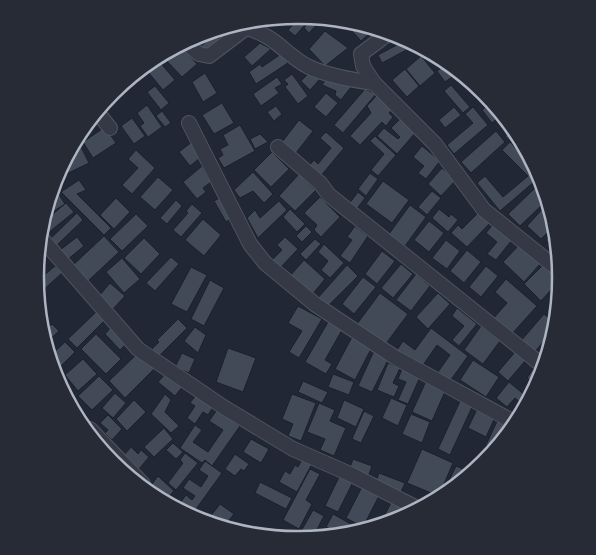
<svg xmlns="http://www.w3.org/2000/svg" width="596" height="555" viewBox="0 0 596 555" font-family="Montserrat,sans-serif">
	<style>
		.building { fill: #424a58; stroke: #1b212b }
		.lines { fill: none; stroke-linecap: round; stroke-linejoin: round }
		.minor-casing { stroke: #4e5460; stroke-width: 16 }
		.minor { stroke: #343945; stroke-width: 14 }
		.rim { fill: none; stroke: #aeb4c2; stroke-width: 2.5 }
	</style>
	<rect width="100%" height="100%" fill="#212734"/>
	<g class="building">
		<path d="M296,15L311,18L295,36L288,30L299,18Z"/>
		<path d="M313,18L319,22L309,33L304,28Z"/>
		<path d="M346,24L373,30L361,41Z"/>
		<path d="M237,27L226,38L219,31Z"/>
		<path d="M325,31L348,48L325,66L309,49Z"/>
		<path d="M214,34L220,40L206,52L201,46Z"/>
		<path d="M406,40L412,47L382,63L378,55Z"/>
		<path d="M260,43L271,49L252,66L244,57Z"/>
		<path d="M181,46L197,64L182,77L164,58Z"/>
		<path d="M281,54L288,63L256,84L249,72L260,64L262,67Z"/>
		<path d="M421,56L435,73L420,86L406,69Z"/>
		<path d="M159,61L175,80L163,90L148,72L145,74L143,71Z"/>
		<path d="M444,66L452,77L445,82L437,71Z"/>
		<path d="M405,69L419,86L407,97L392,80Z"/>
		<path d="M205,73L217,93L203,102L192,82Z"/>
		<path d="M309,73L320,79L310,90L301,81Z"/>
		<path d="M292,74L308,96L298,104L285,87L288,84L284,80Z"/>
		<path d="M277,77L282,84L275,88L279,93L261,106L253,94Z"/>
		<path d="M326,79L351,87L341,100L335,95L336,91L322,85Z"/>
		<path d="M451,85L470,107L463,113L444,91Z"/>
		<path d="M155,86L169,103L161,110L147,92Z"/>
		<path d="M365,89L376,94L343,133L334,125Z"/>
		<path d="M326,93L338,103L326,117L314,107Z"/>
		<path d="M377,95L393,109L389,113L393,117L386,126L382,122L360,145L350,136L371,113L367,106Z"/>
		<path d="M222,103L234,123L214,134L202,115Z"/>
		<path d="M491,103L500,116L492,123L482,110Z"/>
		<path d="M147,105L162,127L148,137L140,126L144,123L137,113Z"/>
		<path d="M276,106L282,114L274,121L267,112Z"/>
		<path d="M454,107L461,115L445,128L439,120Z"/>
		<path d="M473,107L488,125L454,154L447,145L473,123L465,114Z"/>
		<path d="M162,111L171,123L165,127L156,116Z"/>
		<path d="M132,118L145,136L134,144L121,126Z"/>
		<path d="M401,118L416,132L397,154L377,136L384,128L398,139L400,137L391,128Z"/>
		<path d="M299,120L313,131L296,153L282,142Z"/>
		<path d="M240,125L255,151L224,168L218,158L223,155L220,149L228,145L223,135Z"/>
		<path d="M105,127L116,143L93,158L83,142Z"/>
		<path d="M496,131L505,142L471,173L461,162Z"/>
		<path d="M326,132L344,148L320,177L308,167L314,160L318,164L331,148L320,138Z"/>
		<path d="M510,132L521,148L519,149L505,136Z"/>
		<path d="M260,134L268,142L255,149L250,139Z"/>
		<path d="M375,136L396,155L378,176L371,170L384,154L370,141Z"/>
		<path d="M193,141L204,155L190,166L179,152Z"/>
		<path d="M510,142L533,166L541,177L543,189L535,181L500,211L477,183L485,176L503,197L528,176L502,150Z"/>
		<path d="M422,146L440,161L426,179L418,173L424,166L413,157Z"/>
		<path d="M81,147L89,163L62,176L60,171L72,152Z"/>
		<path d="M136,150L155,168L132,194L122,185L138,168L128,159Z"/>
		<path d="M272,152L289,169L271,187L254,170Z"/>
		<path d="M202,166L211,182L203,188L206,192L197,199L183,182Z"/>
		<path d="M442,168L456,180L441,196L428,184Z"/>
		<path d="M253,172L273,194L264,203L253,191L240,198L234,190Z"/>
		<path d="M370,173L378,179L366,196L358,189Z"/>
		<path d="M299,174L316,190L295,211L279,196Z"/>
		<path d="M158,177L173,190L155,210L140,197Z"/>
		<path d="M79,180L86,190L77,194L111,228L104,235L61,192Z"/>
		<path d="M383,181L409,200L392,223L366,204Z"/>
		<path d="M535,188L545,202L520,226L508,214Z"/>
		<path d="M56,190L65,204L49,214L52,193Z"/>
		<path d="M432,191L441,198L427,215L418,207Z"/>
		<path d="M358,192L365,198L356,210L349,204Z"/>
		<path d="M223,196L235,216L226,222L214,201Z"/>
		<path d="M320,197L340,217L321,237L314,230L317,225L304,213Z"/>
		<path d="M116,198L130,212L114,229L100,215Z"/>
		<path d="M176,200L182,206L167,224L160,218Z"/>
		<path d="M279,201L287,210L258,238L247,218L255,210L260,218Z"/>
		<path d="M66,203L74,212L48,233L45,230L47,219Z"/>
		<path d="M192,204L202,213L181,237L173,230L188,213L186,211Z"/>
		<path d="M410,205L426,217L405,246L389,234Z"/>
		<path d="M546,205L551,229L541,239L527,226Z"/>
		<path d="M290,209L305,224L297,232L283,217Z"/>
		<path d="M439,209L449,217L451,214L458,220L448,232L432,218Z"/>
		<path d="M479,212L490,223L467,247L451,233L458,225L462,229Z"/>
		<path d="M77,213L83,220L55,247L49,240Z"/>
		<path d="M136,214L148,226L122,251L110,239Z"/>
		<path d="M203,219L221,235L204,256L185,240Z"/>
		<path d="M429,221L444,233L429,252L414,240Z"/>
		<path d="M493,224L512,240L496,260L487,254L497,242L486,233Z"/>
		<path d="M306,226L312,232L302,242L296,236Z"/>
		<path d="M355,226L368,236L350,263L340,256L352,240L347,237Z"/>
		<path d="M552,233L555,248L546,240Z"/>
		<path d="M104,236L119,252L86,283L71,267Z"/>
		<path d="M77,237L84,246L67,260L60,250Z"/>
		<path d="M285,237L298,249L280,268L272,260L282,250L277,245Z"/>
		<path d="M144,238L160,254L141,274L124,258Z"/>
		<path d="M315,239L321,244L306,260L300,254Z"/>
		<path d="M446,240L460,251L447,269L432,258Z"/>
		<path d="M324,244L344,263L330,278L321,270L328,261L318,252Z"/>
		<path d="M520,244L541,263L524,282L503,262Z"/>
		<path d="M467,250L481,262L464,283L450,271Z"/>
		<path d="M382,251L395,261L377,284L365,274Z"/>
		<path d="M41,252L47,260L38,267Z"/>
		<path d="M171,257L179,264L155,291L146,283Z"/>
		<path d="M122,258L140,279L124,293L106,272Z"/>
		<path d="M304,260L325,279L311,296L289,277Z"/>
		<path d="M401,264L413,274L393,298L381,288Z"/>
		<path d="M544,264L560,280L541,301L524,284Z"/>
		<path d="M347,265L358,276L326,308L317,299Z"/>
		<path d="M55,266L62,273L39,294L36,282Z"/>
		<path d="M486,266L498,276L481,297L469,287Z"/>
		<path d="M191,267L207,275L187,312L171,304Z"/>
		<path d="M416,274L430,286L411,311L396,300Z"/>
		<path d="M363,277L376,287L354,314L342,304Z"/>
		<path d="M506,279L537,306L510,336L492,320L507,303L495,292Z"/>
		<path d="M210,280L224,288L204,326L191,319Z"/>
		<path d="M110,283L125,296L113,309L99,296Z"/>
		<path d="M380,293L408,314L385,345L357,324Z"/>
		<path d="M438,293L450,304L428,329L416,317Z"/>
		<path d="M555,303L553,317L547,312Z"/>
		<path d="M298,306L322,319L299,358L289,352L302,331L288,323Z"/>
		<path d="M457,308L477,324L459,346L452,340L464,326L452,316Z"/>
		<path d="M97,311L105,320L77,348L68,339Z"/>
		<path d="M544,314L552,321L549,335L533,354L520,342Z"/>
		<path d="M178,319L187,328L159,356L152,349L159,342L157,340Z"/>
		<path d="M328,322L342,330L325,360L332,364L326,374L305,362Z"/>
		<path d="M52,324L59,331L48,341L46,330Z"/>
		<path d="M112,326L128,342L120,350L105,334Z"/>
		<path d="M481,326L500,341L483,364L464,350Z"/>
		<path d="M195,327L206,335L198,353L184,341Z"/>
		<path d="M431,328L468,356L450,381L438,372L450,355L437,345L421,368L397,350L403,341L415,350Z"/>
		<path d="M96,334L121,359L106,374L81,349Z"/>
		<path d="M352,337L372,347L355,380L335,369Z"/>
		<path d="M65,342L75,352L59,368L52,361L51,355Z"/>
		<path d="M228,348L256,358L243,392L216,382Z"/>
		<path d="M374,351L389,358L372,392L358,386Z"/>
		<path d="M139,352L155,368L125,398L109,381Z"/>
		<path d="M515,352L525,361L508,381L498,372Z"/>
		<path d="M182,353L195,359L189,373L175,367Z"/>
		<path d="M83,359L97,374L78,391L65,375Z"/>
		<path d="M473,360L499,377L486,397L460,380Z"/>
		<path d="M388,363L400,368L393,383L399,386L394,397L377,390Z"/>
		<path d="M402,369L420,377L408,404L398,400L406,382L398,379Z"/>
		<path d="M533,369L541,374L528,396L525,394L533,382L527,378Z"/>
		<path d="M166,373L183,386L175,396L158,382Z"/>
		<path d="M333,374L354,382L349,395L328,387Z"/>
		<path d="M99,376L113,390L92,410L78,396Z"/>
		<path d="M427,379L447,387L432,421L412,412Z"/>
		<path d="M303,381L328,392L322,403L298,392Z"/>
		<path d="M509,382L527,397L523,405L515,398L507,407L496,398Z"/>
		<path d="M115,393L126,403L113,418L102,408Z"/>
		<path d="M165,394L171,400L165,412L179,426L171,433L151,414Z"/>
		<path d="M292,394L316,403L301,441L288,436L293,424L282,419Z"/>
		<path d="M196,395L213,407L208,415L203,412L195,424L187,418L195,406L190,403Z"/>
		<path d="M391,398L407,405L398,426L382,418Z"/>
		<path d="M461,399L473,405L450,455L438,449Z"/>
		<path d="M134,400L146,412L127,431L116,419Z"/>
		<path d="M344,400L364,409L356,427L337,418Z"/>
		<path d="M319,403L335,410L330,421L346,428L334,456L320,450L325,439L307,432Z"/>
		<path d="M478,407L496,415L486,437L468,428Z"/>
		<path d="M217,410L240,426L212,466L205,460L202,463L180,448L195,425L202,430L193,442L208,452L223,430L209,421Z"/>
		<path d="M364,411L374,416L361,443L352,439Z"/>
		<path d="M411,414L430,422L422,443L402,434Z"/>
		<path d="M108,415L122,429L112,440L105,433L108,430L100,423Z"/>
		<path d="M499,417L511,423L493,448L486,445Z"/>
		<path d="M164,428L173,439L154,457L144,447Z"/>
		<path d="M251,439L269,449L261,463L243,452Z"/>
		<path d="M173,443L183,452L176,459L166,450Z"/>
		<path d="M131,447L138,454L141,450L149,457L139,469L123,456Z"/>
		<path d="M486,448L492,450L483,463L478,467Z"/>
		<path d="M422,449L453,463L441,491L436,495L407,483Z"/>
		<path d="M185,453L198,463L176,490L168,483L183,463L180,460Z"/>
		<path d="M235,454L249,464L244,471L241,469L235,476L225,469Z"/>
		<path d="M303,457L313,462L297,492L279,482L285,471L290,474L295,465L298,467Z"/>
		<path d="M353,459L372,466L368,477L349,470Z"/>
		<path d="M205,461L222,473L191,516L178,506L186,495L192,500L195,496L183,488L189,479L201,487L208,476L199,470Z"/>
		<path d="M456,466L470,472L445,489Z"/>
		<path d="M310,469L320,474L306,500L312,504L299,529L283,520Z"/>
		<path d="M379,473L405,483L401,492L376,482Z"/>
		<path d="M340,475L353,482L338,512L325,506Z"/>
		<path d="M158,476L174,491L167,498L152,484Z"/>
		<path d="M260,482L292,498L286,509L255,493Z"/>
		<path d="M363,485L380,494L363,527L346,518Z"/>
		<path d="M393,499L412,511L398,520L380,524Z"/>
		<path d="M220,504L234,514L225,525L206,522Z"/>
		<path d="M313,510L324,516L313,537L306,538L299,535Z"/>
		<path d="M333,514L358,528L347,530L340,527L336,532L326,527Z"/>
	</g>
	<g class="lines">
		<g class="minor-casing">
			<g id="minor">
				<path d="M389,33L361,54L363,66L374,83L435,144L484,210L559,270"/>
				<path d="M186,43L199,54L209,56L246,28C277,36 285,55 309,67C328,76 352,80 374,83"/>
				<path d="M98,113L110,128"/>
				<path d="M189,123L250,244L265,263L316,305L396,358L512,421"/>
				<path d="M278,147L320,183L329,195L543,366"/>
				<path d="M43,240L138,349L225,408L293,449L350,474L417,508"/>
				<path d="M90,429L143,484"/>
			</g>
		</g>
		<use href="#minor" class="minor"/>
	</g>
	<path d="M0 0H596V555H0ZM297 24H299A253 253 0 0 1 552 277V278A253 253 0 0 1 299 531H297A253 253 0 0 1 44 278V277A253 253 0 0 1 297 24Z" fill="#262b35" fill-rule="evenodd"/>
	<path class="rim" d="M297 24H299A253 253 0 0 1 552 277V278A253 253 0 0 1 299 531H297A253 253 0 0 1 44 278V277A253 253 0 0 1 297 24Z"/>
</svg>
